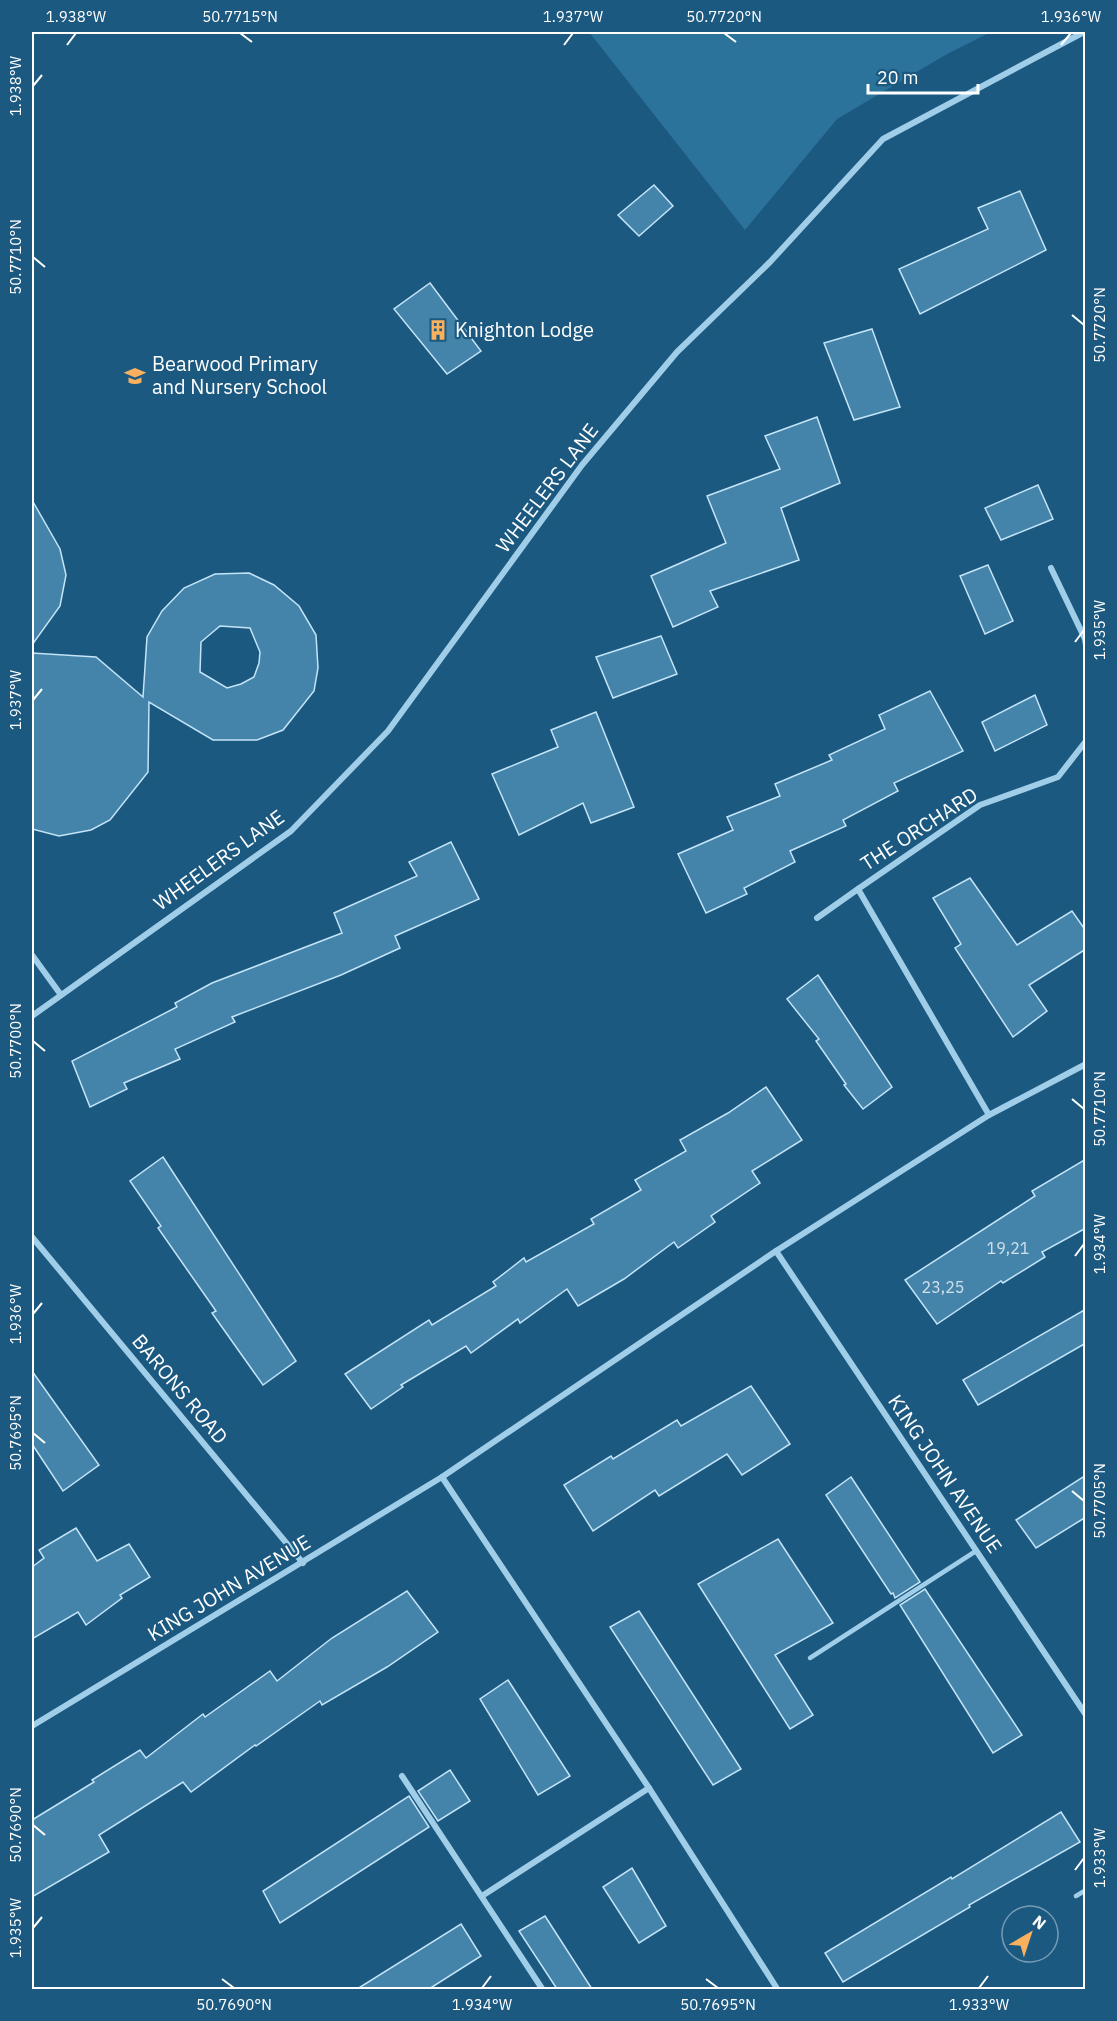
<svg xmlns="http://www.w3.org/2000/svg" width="1117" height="2021" viewBox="0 0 1117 2021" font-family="'IBM Plex Sans',sans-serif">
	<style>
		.green { fill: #2c739c }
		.building { fill: #4484aa; stroke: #c4e4f7; stroke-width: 1.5; fill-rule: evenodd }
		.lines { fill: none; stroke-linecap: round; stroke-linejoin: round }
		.lane { stroke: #a0cee9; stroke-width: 4.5 }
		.street { stroke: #a0cee9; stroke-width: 6 }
		.ticks { fill: none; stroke: #fff; stroke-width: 2 }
		.labels { text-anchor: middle; stroke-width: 4.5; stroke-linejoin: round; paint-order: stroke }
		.number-label { font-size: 16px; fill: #d0e0ea }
		.poi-label { font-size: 20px; fill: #fff; stroke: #1c5980; text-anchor: start }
		.street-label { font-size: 20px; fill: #fff; stroke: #1c5980 }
		.neatline { fill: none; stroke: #fff; stroke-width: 2 }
		.ticks-label { font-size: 15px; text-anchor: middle; fill: #fff }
	</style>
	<rect width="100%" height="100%" fill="#1c5980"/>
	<path class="green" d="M589,32H991L947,54L837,119L745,230Z"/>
	<g class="building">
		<path d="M654,185L673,206L639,236L618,215Z"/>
		<path d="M1020,191L1046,250L920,314L899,269L988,229L978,208Z"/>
		<path d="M430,283L481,351L447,374L394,309Z"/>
		<path d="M872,329L900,407L854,420L824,343Z"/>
		<path d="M817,417L840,483L781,508L799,560L710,591L718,607L673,627L651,576L726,543L707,496L780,469L765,436Z"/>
		<path d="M1038,485L1053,519L1001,540L985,508Z"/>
		<path d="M32,500L60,549L66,575L60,606L32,645Z"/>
		<path d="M988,565L1013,621L985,634L960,576Z"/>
		<path d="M249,573L274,585L299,606L316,635L318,668L314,691L283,730L257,740H213L149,702L148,772L110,820L91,830L59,836L32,829V653L96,657L143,697L147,637L162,611L184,588L215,574ZM220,626L250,628L260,652L259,663L254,677L241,684L227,688L200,672L201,642Z"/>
		<path d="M661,636L677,674L613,698L596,657Z"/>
		<path d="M930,691L963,751L894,783L898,791L843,820L846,826L790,851L795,862L744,888L747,894L706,913L678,854L733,830L727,817L780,796L775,784L832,760L829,755L885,729L879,715Z"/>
		<path d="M1035,695L1047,725L995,751L982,722Z"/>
		<path d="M596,712L634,807L591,823L583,803L519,835L492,774L558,747L551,730Z"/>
		<path d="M451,842L479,899L395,936L400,948L341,975L232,1017L235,1022L175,1049L180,1059L124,1083L127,1089L90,1107L72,1061L177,1007L175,1003L212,983L342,933L334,913L417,876L409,862Z"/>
		<path d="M970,878L1017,945L1072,911L1086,931V949L1029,985L1047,1011L1013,1037L955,948L961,944L933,898Z"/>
		<path d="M818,975L892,1087L863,1109L844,1085L846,1084L816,1041L819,1039L787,999Z"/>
		<path d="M766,1087L802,1140L752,1171L760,1183L711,1216L715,1222L678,1248L674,1242L624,1279L578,1306L567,1289L520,1323L518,1319L471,1353L466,1346L401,1385L403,1387L371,1409L345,1374L429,1320L432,1325L496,1286L493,1282L524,1258L526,1262L594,1224L591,1219L641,1190L635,1180L686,1151L680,1140L728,1113Z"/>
		<path d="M163,1157L296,1361L263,1385L212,1313L216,1311L158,1228L161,1226L130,1181Z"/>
		<path d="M1086,1159V1228L1042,1252L1045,1257L1003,1283L1001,1281L937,1324L905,1280L1035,1196L1032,1191Z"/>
		<path d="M1086,1309V1343L978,1405L963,1380Z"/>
		<path d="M32,1371L99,1465L63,1491L32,1444Z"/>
		<path d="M751,1386L790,1444L742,1475L727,1454L659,1496L655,1490L593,1531L564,1485L611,1456L613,1459L677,1420L681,1426Z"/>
		<path d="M1086,1475V1517L1036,1548L1016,1520Z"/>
		<path d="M851,1477L920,1582L895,1598L893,1593L891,1594L826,1495Z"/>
		<path d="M76,1528L97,1561L129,1544L150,1577L120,1595L122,1598L86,1625L78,1612L32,1639V1567L44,1558L39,1550Z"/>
		<path d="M778,1539L833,1623L775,1655L813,1715L790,1729L698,1584Z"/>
		<path d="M925,1589L1022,1735L993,1753L900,1605Z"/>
		<path d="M407,1591L438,1632L387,1667L322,1705L320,1701L256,1746L255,1745L191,1792L183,1782L99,1835L109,1852L32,1897V1820L94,1782L92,1780L140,1750L146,1758L203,1714L205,1717L270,1671L277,1681L332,1638Z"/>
		<path d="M639,1611L741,1769L713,1785L610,1627Z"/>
		<path d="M508,1680L570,1776L538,1795L480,1699Z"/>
		<path d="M450,1770L470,1801L438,1821L418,1791Z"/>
		<path d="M409,1796L429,1827L280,1923L263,1891Z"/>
		<path d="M1061,1812L1080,1842L969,1905L970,1907L843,1982L825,1953L951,1877L952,1879Z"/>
		<path d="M632,1868L666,1926L639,1943L603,1887Z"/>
		<path d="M545,1916L592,1989H557L519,1931Z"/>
		<path d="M461,1924L481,1956L429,1989H357Z"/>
	</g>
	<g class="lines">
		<g class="lane">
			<path d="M810,1658L976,1551"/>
			<path d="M1076,1896L1086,1890"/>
		</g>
		<g class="street">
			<path d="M1051,568L1085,639L1086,645"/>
			<path d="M817,918L858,889"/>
			<path d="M32,955L61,995"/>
			<path d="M32,1016L291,831L388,731L582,465L677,352L770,262L883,139L1084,32"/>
			<path d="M989,1115L858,889L980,805L1058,777L1086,741"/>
			<path d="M32,1237L303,1563"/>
			<path d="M776,1251L1086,1715"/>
			<path d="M442,1477L649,1788L778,1990"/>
			<path d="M32,1726L442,1477L776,1251L989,1115L1086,1064"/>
			<path d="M402,1776L543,1990"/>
			<path d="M482,1896L649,1788"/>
		</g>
	</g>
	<path class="ticks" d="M240,33L252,42M724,33L736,42M67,45L76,33M564,45L573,33M1061,45L1071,33M33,86L42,75M33,257L45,267M1072,315L1084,325M1075,642L1084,630M33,700L42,689M33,1041L45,1051M1072,1099L1084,1109M1075,1256L1084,1244M33,1314L42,1303M33,1433L45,1443M1072,1491L1084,1501M33,1825L45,1835M1075,1870L1084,1858M33,1928L42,1917M222,1979L234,1988M706,1979L718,1988M482,1988L491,1976M979,1988L988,1976"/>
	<defs>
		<g id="building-bare" transform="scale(1.62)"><path d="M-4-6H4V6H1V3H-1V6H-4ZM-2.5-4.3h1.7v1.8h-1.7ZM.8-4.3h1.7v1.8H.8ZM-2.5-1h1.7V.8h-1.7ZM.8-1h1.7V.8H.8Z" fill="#f9b15e" stroke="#1c5980" stroke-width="2.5" paint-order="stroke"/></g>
		<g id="school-bare" transform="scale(1.62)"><path d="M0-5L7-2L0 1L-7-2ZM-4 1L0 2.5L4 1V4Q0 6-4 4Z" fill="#f9b15e" stroke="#1c5980" stroke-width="2.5" paint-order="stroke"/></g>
	</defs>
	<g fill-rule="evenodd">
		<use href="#building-bare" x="438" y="330"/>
		<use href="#school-bare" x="135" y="376"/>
	</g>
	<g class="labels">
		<g class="number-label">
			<text x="1008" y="1254">19,21</text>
			<text x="943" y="1293">23,25</text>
		</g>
		<g class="poi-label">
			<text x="455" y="337">Knighton Lodge</text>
			<text x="152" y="371">Bearwood Primary<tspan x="152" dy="23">and Nursery School</tspan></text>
		</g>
		<g class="street-label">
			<text transform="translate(547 488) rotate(-53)" y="7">WHEELERS LANE</text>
			<text transform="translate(919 829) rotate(-33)" y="7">THE ORCHARD</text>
			<text transform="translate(219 860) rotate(-36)" y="7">WHEELERS LANE</text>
			<text transform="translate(180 1389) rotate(50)" y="7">BARONS ROAD</text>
			<text transform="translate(945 1474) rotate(56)" y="7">KING JOHN AVENUE</text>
			<text transform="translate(229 1588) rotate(-31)" y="7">KING JOHN AVENUE</text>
		</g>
	</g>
	<rect width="1117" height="2021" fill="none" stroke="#1c5980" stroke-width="66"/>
	<g transform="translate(1030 1934) rotate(39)"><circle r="28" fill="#1c5980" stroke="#779bb3" stroke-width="1.5"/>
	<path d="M0-4.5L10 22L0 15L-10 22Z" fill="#f9b15e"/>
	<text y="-9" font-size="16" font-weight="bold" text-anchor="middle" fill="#ffffff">N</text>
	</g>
	<path d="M868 84v9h110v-9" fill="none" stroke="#ffffff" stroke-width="3"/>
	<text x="877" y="84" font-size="18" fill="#ffffff" stroke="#1c5980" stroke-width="4.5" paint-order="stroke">20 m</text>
	<rect x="33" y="33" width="1051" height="1955" class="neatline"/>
	<g class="ticks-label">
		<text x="76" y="22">1.938°W</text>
		<text x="240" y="22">50.7715°N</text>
		<text x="573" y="22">1.937°W</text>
		<text x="724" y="22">50.7720°N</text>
		<text x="1071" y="22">1.936°W</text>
		<text transform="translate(16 86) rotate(-90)" y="5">1.938°W</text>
		<text transform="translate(16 257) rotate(-90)" y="5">50.7710°N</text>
		<text transform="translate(1100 325) rotate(-90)" y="5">50.7720°N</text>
		<text transform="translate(1100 630) rotate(-90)" y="5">1.935°W</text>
		<text transform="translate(16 700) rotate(-90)" y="5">1.937°W</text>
		<text transform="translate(16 1041) rotate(-90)" y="5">50.7700°N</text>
		<text transform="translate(1100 1109) rotate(-90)" y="5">50.7710°N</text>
		<text transform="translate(1100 1244) rotate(-90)" y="5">1.934°W</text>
		<text transform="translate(16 1314) rotate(-90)" y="5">1.936°W</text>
		<text transform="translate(16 1433) rotate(-90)" y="5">50.7695°N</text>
		<text transform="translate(1100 1501) rotate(-90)" y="5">50.7705°N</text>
		<text transform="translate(16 1825) rotate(-90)" y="5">50.7690°N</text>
		<text transform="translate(1100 1858) rotate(-90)" y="5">1.933°W</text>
		<text transform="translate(16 1928) rotate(-90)" y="5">1.935°W</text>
		<text x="234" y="2010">50.7690°N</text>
		<text x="482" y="2010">1.934°W</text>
		<text x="718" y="2010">50.7695°N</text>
		<text x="979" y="2010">1.933°W</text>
	</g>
</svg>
